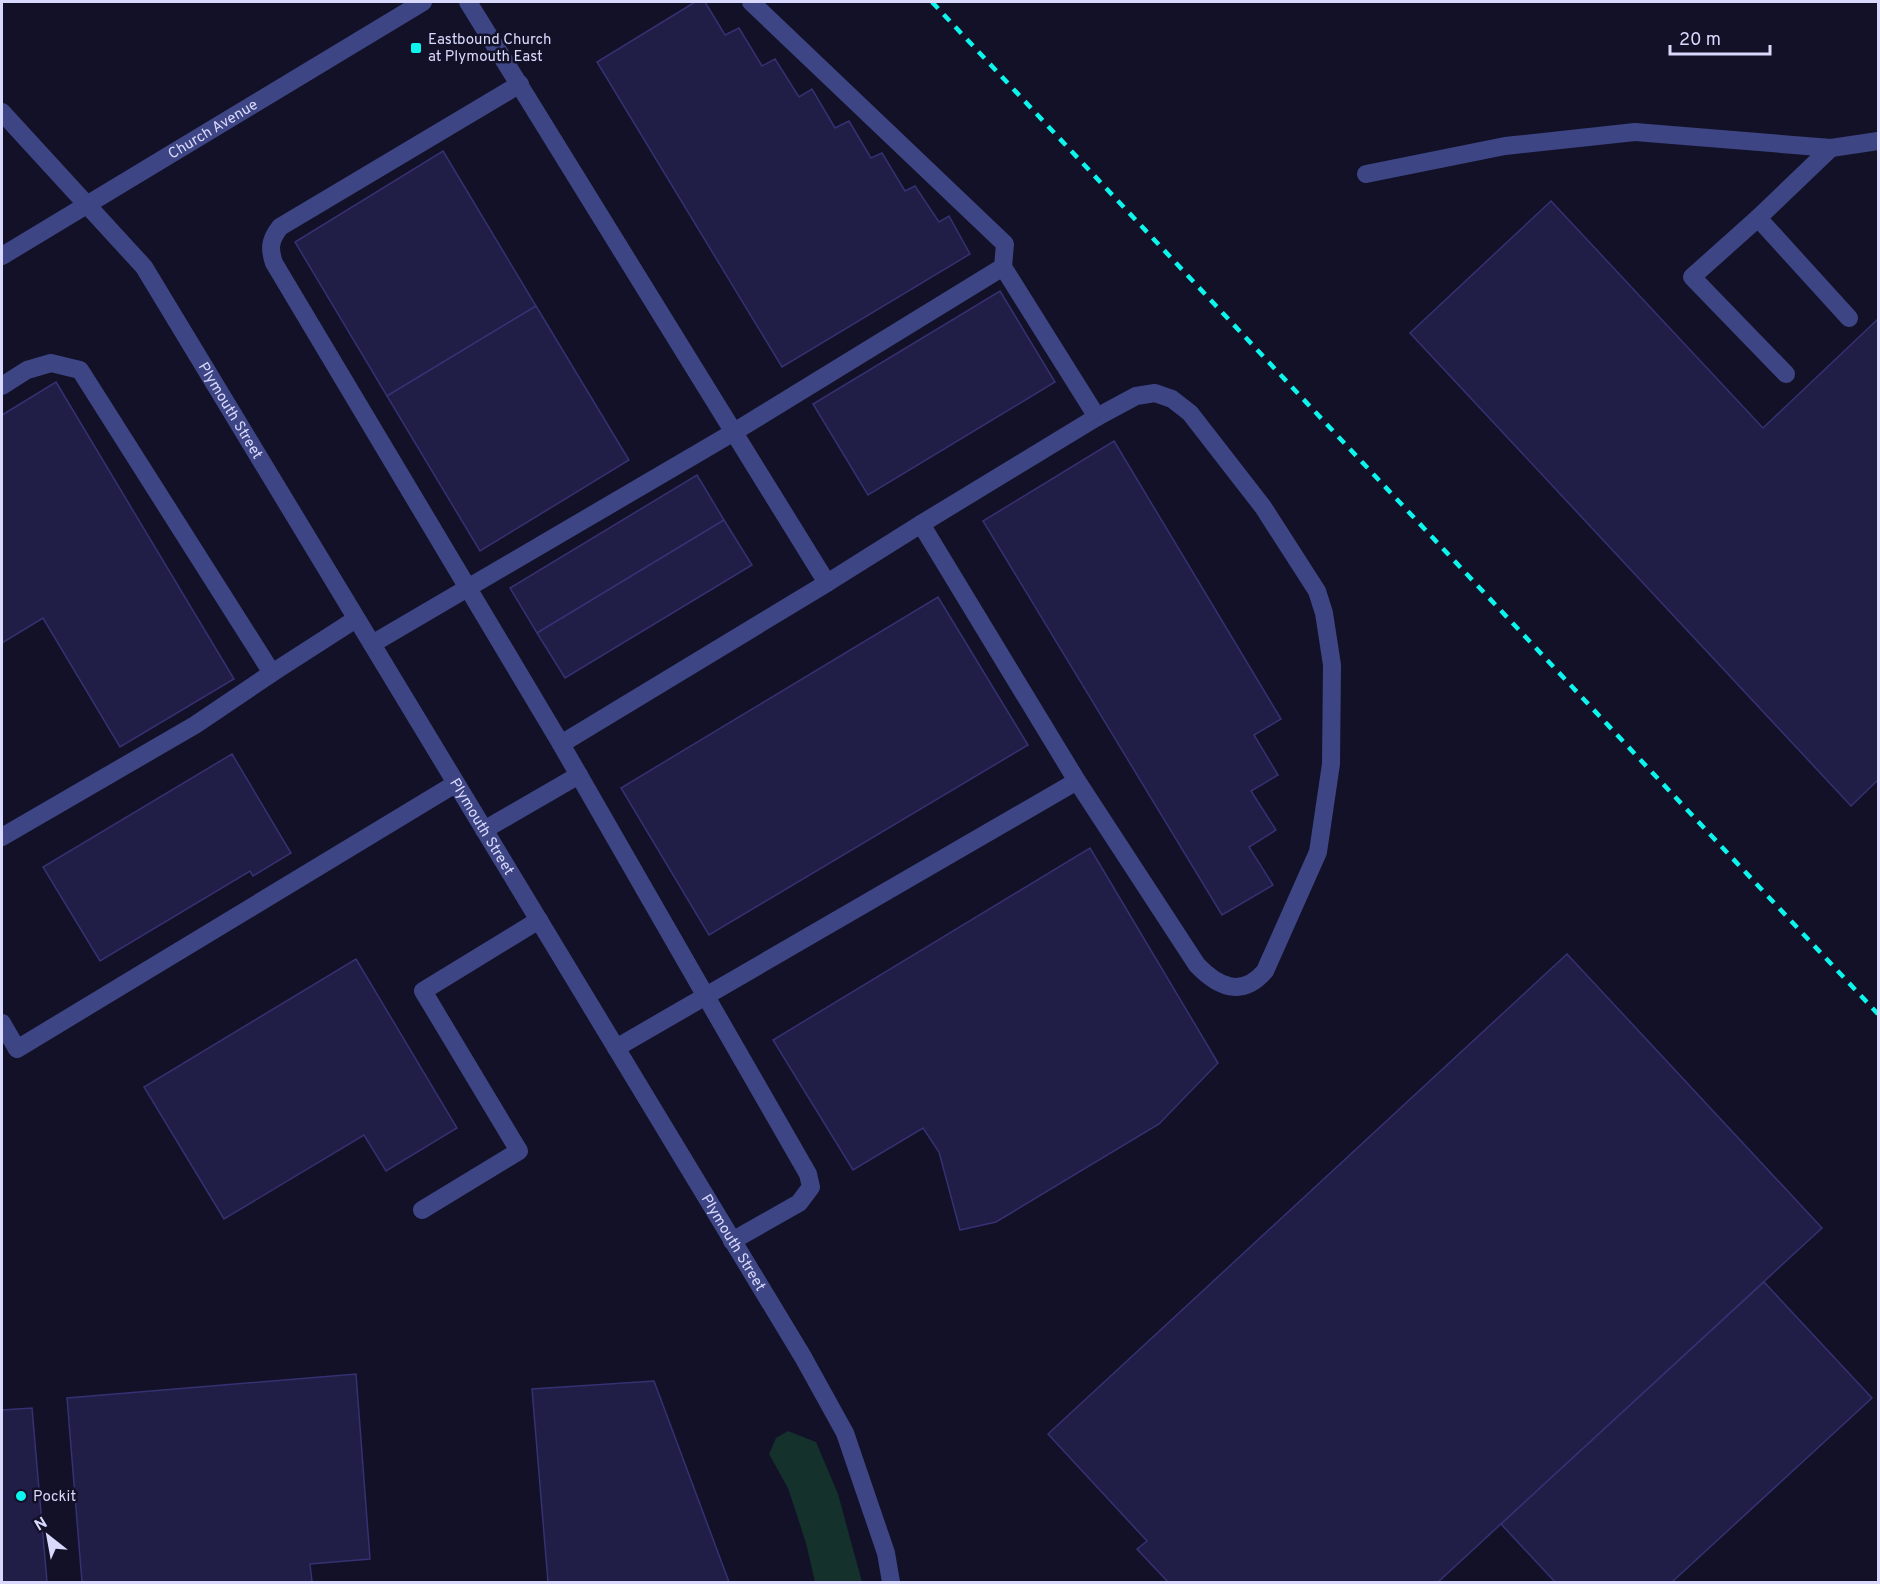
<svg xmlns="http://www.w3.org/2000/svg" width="1880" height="1584" viewBox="0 0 1880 1584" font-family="Overpass,sans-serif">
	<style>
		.green { fill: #14312c }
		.building { fill: #201e47; stroke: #353172; stroke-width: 1.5 }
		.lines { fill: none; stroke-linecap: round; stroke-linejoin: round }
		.minor { stroke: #3e4584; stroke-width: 18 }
		.rail { stroke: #0df5ec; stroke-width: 4.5; stroke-dasharray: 9 8; stroke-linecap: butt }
		.poi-dot { fill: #0df5ec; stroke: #121127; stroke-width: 2 }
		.labels { text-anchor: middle; stroke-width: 5; stroke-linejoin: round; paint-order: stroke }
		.poi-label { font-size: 15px; fill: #d8d9fd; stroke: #121127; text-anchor: start }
		.street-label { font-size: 15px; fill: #d8d9fd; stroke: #121127 }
	</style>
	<rect width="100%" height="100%" fill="#121127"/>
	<path class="green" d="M788,1431L816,1442L838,1494L862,1582H815L806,1543L788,1488L769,1454L776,1438Z"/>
	<g class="building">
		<path d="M695,2H705L725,35L739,28L762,66L775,59L799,97L812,89L835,128L849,121L871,158L882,153L905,191L915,186L939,222L949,216L970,254L782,367L597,62Z"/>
		<path d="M443,151L536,306L387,396L295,242Z"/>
		<path d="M1551,201L1763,428L1878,319V780L1851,806L1410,333Z"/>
		<path d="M1000,291L1055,382L868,495L813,404Z"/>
		<path d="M536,306L629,460L480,551L387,396Z"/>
		<path d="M56,382L234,679L120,747L43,618L2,643V415Z"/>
		<path d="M1114,441L1281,719L1254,735L1278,775L1251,791L1276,830L1249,847L1273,885L1222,915L983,521Z"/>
		<path d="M697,475L724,520L537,633L510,588Z"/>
		<path d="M724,520L752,565L565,678L537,633Z"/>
		<path d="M938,597L1028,745L709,935L621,788Z"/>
		<path d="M232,754L291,853L253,876L250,871L100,961L43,867Z"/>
		<path d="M1090,848L1218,1063L1159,1124L996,1222L960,1230L939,1152L923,1128L853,1170L773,1040Z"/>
		<path d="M1567,954L1822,1228L1438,1582H1168L1137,1549L1147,1541L1048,1434Z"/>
		<path d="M356,959L457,1128L386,1171L364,1135L224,1219L144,1087Z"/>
		<path d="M1764,1282L1872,1398L1672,1582H1555L1501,1524Z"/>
		<path d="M356,1374L370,1559L310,1564L312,1582H82L67,1398Z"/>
		<path d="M654,1381L729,1582H548L532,1389Z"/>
		<path d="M32,1408L47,1582H2V1410Z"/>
	</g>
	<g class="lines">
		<g class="minor">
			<path d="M468,2L827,583L561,744L808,1174L811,1187L799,1203L732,1241"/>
			<path d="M520,84L280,227C270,240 269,248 274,263L561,744"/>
			<path id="s1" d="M2,112L144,267L803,1357L845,1433L886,1553L891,1582"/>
			<path d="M1366,174L1505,146L1635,132L1831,148L1878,141"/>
			<path d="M1758,218L1849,318"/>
			<path id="s2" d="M2,256L423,2"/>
			<path d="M1003,267L1097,417"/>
			<path d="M1786,374L1692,277L1758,218L1831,148"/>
			<path d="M2,386L27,370L51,363L80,370L272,673L356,619"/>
			<path d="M921,524L1077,781"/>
			<path d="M372,644L734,432L1003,267L1005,244L751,2"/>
			<path d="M484,830L579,775"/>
			<path d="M2,837L195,725L272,673"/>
			<path d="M2,1023L17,1049L455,784"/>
			<path d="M616,1048L1077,781L1197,965C1218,987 1242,998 1265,971L1318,852L1331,764L1332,665L1324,613L1317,591L1263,507L1190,413L1172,399L1155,393L1136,396L1097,417L921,524L827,583"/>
			<path d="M422,1210L519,1151L423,991L539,920"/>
		</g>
		<path class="rail" d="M932,2L1878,1014"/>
	</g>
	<g class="poi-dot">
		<rect x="410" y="42" width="12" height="12" rx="3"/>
		<circle cx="21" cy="1496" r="6"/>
	</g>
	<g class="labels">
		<g class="poi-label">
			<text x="428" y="44">Eastbound Church<tspan x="428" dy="17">at Plymouth East</tspan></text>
			<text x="33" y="1501">Pockit</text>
		</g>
		<g class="street-label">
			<text dy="5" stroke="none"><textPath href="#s2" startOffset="246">Church Avenue</textPath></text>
			<text dy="5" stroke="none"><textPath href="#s1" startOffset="378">Plymouth Street</textPath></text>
			<text dy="5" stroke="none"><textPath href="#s1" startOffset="864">Plymouth Street</textPath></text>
			<text dy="5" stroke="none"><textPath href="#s1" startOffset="1350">Plymouth Street</textPath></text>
		</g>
	</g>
	<rect width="1880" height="1584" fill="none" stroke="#d8d9fd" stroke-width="6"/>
	<g transform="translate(48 1536) rotate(329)" stroke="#121127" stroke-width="4.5" paint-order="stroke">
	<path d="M0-4.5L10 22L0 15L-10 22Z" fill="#d8d9fd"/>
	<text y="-9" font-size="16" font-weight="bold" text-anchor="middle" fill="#d8d9fd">N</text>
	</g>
	<path d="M1670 45v9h100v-9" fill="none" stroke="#d8d9fd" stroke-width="3"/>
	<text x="1679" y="45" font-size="18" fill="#d8d9fd" stroke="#121127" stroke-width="4.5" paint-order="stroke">20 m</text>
</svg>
